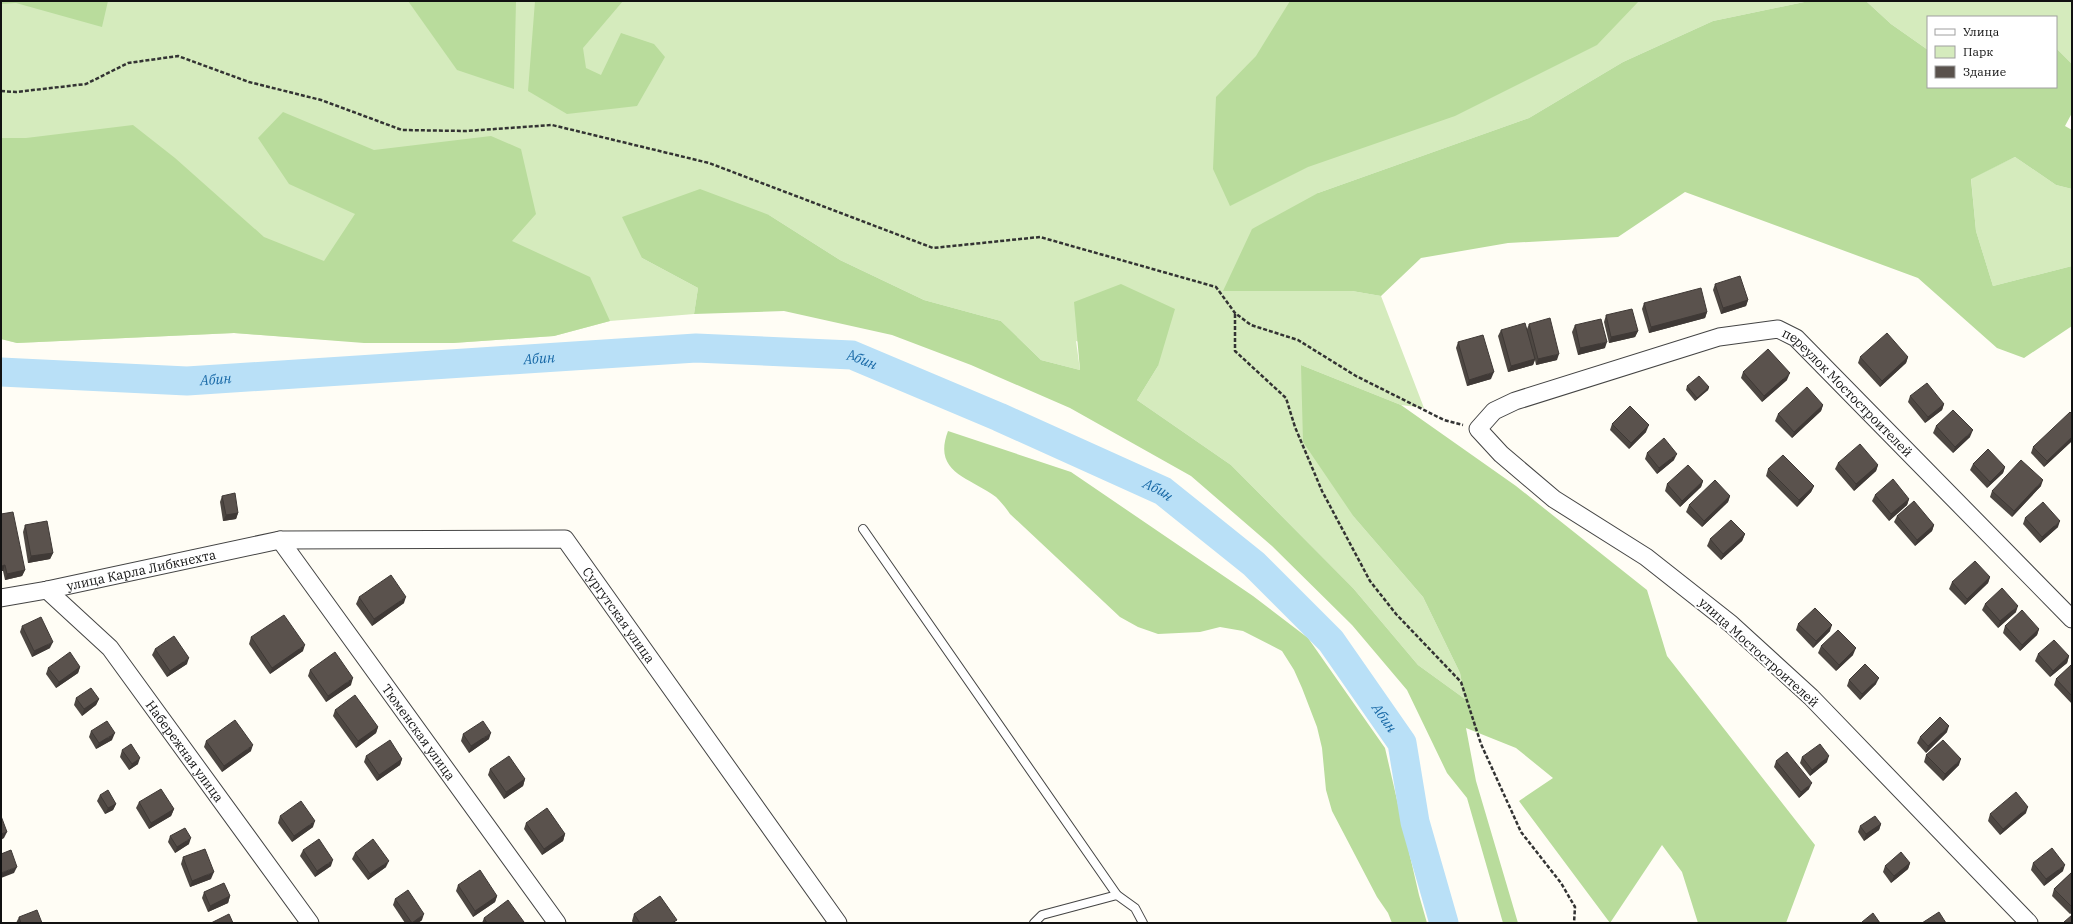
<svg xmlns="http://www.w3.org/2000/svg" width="2073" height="924" viewBox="0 0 2073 924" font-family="'IBM Plex Serif',serif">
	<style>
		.green { fill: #d5ebbd }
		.forest { fill: #b9dc9c }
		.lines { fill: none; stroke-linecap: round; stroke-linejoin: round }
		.river { stroke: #b9e0f7; stroke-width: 29 }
		.service-casing { stroke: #444; stroke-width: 10 }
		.minor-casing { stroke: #444; stroke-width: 19 }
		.path { stroke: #333; stroke-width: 2.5; stroke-dasharray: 4 2; stroke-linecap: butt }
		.service { stroke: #fff; stroke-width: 8 }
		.minor { stroke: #fff; stroke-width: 17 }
		.wall { fill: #4d4742 }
		.shaded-wall { fill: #3f3936 }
		.building { fill: #5a524d; stroke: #3f3936 }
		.labels { text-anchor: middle; stroke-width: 4; stroke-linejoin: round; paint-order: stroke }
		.street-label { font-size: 13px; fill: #111; stroke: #fff }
		.water-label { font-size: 14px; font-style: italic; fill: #1768a6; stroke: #fff }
	</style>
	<rect width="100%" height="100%" fill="#fffdf5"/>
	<g class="green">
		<path d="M1,1H1809L1713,21L1623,62L1529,118L1318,193L1352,291L1381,296L1424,408L1401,405L1301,365L1354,517L1423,597L1460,673L1465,699L1418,665L1353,588L1231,465L1137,400L1158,366L1076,341L1080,370L1041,360L1001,321L924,300L840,260L769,215L642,258L698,288L694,314L610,321L554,336L453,343L347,341L234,333L17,343L1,339Z"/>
		<path d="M1866,1H2072V64L2056,48V17H1928V50L1891,24Z"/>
		<path d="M2015,157L2056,185L2072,189V266L1993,286L1976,231L1971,178Z"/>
	</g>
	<g class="forest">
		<path d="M1,1H108L102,27L16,3L1,4Z"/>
		<path d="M408,1H516L514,89L457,70Z"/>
		<path d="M535,1H623L583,48L586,68L601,75L621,33L654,44L665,57L637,106L567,114L528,91Z"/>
		<path d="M1290,1H1639L1597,45L1455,116L1308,167L1230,206L1213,169L1216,97L1256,56Z"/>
		<path d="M1809,1H1866L1891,24L1928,50V87H2056V48L2072,64V113L2065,126L2072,130V189L2056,185L2015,157L1971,179L1976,231L1993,286L2072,266V326L2024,358L1997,348L1918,278L1685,192L1618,237L1508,243L1421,258L1381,296L1352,291H1223L1252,229L1318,193L1529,118L1623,62L1713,21Z"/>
		<path d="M283,112L374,150L491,136L521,149L536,214L512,241L590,277L610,321L554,336L453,343H364L234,333L17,343L1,339V138H26L133,125L175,158L264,237L324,261L355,214L289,184L258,138Z"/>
		<path d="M700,189L769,215L840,260L924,300L1001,321L1041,360L1080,370L1074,302L1121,284L1175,309L1158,366L1137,400L1231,465L1353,588L1418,665L1465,699L1460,673L1423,597L1354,517L1303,442L1301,365L1401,405L1516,486L1647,590L1667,656L1815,845L1786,923H1698L1682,872L1662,845L1610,923L1519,801L1553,778L1516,748L1466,728L1476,781L1518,923H1503L1467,798L1447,773L1407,690L1352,625L1272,546L1191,476L1070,408L971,365L892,335L784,311L694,314L698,288L642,258L622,217Z"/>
		<path d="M948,431L1071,472L1253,596L1308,638L1385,748L1419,895L1427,923H1392L1388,913L1377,897L1332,811L1326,790L1322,748L1317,727L1302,688L1294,670L1282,651L1243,631L1220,627L1200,632L1158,634L1138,627L1120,617L1010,514C1006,508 1001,502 996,497C970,477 932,473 948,431Z"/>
	</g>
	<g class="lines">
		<path class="river" id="s1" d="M1,372L187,381L696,348L852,355L999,417L1163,491L1254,564L1331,641L1402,743L1415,822L1444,923"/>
		<g class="service-casing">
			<g id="service">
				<path d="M863,529L1117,895"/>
				<path d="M1034,923L1042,915L1117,895L1135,908L1143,923"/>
			</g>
		</g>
		<g class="minor-casing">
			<g id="minor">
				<path id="s2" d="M280,540L557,923"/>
				<path id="s3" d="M47,590L110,648L310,923"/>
				<path id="s4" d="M1,598L47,590L280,540L565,539L838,923"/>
				<path id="s5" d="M2029,923L1811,697L1731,624L1646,557L1554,499L1501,454L1478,429L1494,411L1515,401L1719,337L1778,329L1796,338L2072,619"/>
			</g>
		</g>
		<g class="path">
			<path d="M1,91L16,92L86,84L128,63L178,56L249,82L321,100L402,130L466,131L552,125L709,163L933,248L1040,237L1216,287L1235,313L1251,325L1298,340L1356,376L1444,420L1463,425"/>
			<path d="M1235,314V351L1286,398L1295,427L1322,491L1370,581L1396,614L1461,682L1481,744L1521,832L1561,883L1575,907L1574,923"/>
		</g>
		<use href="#service" class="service"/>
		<use href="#minor" class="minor"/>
	</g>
	<g class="wall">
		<path d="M1715,284L1748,300L1746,306L1721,314L1713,290Z"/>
		<path d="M1644,303L1707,312L1705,318L1649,333L1642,309Z"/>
		<path d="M1606,315L1638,331L1635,337L1609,343L1604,322Z"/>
		<path d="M1529,324L1557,360L1536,365L1535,360L1533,365L1508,372L1498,336L1501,330L1527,329Z"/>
		<path d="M1575,325L1605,348L1578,355L1572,332Z"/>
		<path d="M1458,342L1491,379L1467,386L1456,348Z"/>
		<path d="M1860,357H1908L1906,363L1880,387L1858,363Z"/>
		<path d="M1743,372L1787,380L1762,402L1741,378Z"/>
		<path d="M1687,386L1709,387L1708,390L1695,401L1686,390Z"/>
		<path d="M1910,396L1944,404L1942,410L1925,423L1908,402Z"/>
		<path d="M1823,405L1821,411L1792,438L1775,421L1778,414Z"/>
		<path d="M2072,414V441L2044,467L2031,453L2033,447Z"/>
		<path d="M1612,424L1646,432L1629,449L1610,430Z"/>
		<path d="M1936,426L1970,437L1953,453L1933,433Z"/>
		<path d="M1647,453L1674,460L1657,474L1645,459Z"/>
		<path d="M1838,463L1878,465L1876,471L1854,491L1835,469Z"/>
		<path d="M1973,464L2005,467L2003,473L1987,488L1970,470Z"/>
		<path d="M1768,469L1814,486L1811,492L1797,507L1766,476Z"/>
		<path d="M1703,481L1701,487L1680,507L1665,491L1667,484Z"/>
		<path d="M2041,486L2012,517L1990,497L1992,491Z"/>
		<path d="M1875,495L1909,499L1907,505L1889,521L1872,501Z"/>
		<path d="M222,496L238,513L236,519L223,521L220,502Z"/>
		<path d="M1730,496L1728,502L1702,527L1686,512L1689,505Z"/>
		<path d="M1,514L25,570L22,576L5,580L3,571Z"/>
		<path d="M1897,516L1934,525L1932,531L1915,546L1894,522Z"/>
		<path d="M2025,518L2058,527L2040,543L2023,524Z"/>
		<path d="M25,525L53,553L50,559L28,563L23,532Z"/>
		<path d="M1745,534L1742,541L1721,560L1707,546L1710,539Z"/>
		<path d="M1990,577L1988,583L1965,605L1949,589L1952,582Z"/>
		<path d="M359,597L404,603L372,626L356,604Z"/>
		<path d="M1985,604L2016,612L1998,628L1982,610Z"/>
		<path d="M1798,624L1830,631L1813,648L1796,630Z"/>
		<path d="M22,626L50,648L32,657L20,632Z"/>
		<path d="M2005,626L2039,629L2037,635L2020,651L2003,633Z"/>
		<path d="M251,637L303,651L270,674L249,644Z"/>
		<path d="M1821,646L1853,655L1836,671L1818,653Z"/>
		<path d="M155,649L187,664L167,677L152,655Z"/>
		<path d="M2038,654L2069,656L2067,663L2050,677L2035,661Z"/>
		<path d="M2072,666V704L2054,685L2056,679Z"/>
		<path d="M80,667L78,673L56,688L46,674L48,668Z"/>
		<path d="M310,670L351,685L326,702L308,676Z"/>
		<path d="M1849,680L1876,684L1860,700L1847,686Z"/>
		<path d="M76,698L99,699L96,705L82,716L74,705Z"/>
		<path d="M335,710L378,727L376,733L356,748L333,716Z"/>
		<path d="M91,731L112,740L96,749L89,737Z"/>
		<path d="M1947,732L1926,753L1917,743L1920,737Z"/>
		<path d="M463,734L489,739L469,753L461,741Z"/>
		<path d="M206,741L251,751L222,772L204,747Z"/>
		<path d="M122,750L138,764L129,770L120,757Z"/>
		<path d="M1926,755L1959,765L1943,781L1924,762Z"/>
		<path d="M366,756L402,759L400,765L377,781L364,762Z"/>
		<path d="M1802,757L1827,762L1810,776L1800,763Z"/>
		<path d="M1776,761L1809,789L1799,798L1774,767Z"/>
		<path d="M490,769L525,779L523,786L504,799L488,775Z"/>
		<path d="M100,795L116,804L113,810L105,814L97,801Z"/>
		<path d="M139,802L174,809L171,816L149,829L136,808Z"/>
		<path d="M2026,813L2000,835L1988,821L1990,814Z"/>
		<path d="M280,816L313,827L292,842L278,823Z"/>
		<path d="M526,823L565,834L563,841L542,855L524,829Z"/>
		<path d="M1881,824L1879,830L1864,841L1858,832L1860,826Z"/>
		<path d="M170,836L189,844L175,853L168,842Z"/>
		<path d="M303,850L331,866L315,877L300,856Z"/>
		<path d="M355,853L386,867L368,880L352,859Z"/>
		<path d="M183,857L211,879L190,887L181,864Z"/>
		<path d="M1910,863L1908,869L1891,883L1883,872L1885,866Z"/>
		<path d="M2033,863L2063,871L2044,886L2031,870Z"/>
		<path d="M2072,872V913L2070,914L2052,896L2054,889Z"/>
		<path d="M458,885L497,896L495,902L473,917L456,891Z"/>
		<path d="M204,892L230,896L228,903L208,912L202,898Z"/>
		<path d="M395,899L422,920L418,923H405L393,905Z"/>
		<path d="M634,914L676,923H633L632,921Z"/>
		<path d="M19,917L42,923H16Z"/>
		<path d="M484,918L524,923H482Z"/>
	</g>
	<g class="shaded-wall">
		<path d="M1748,300L1746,306L1721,314L1723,308Z"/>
		<path d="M1707,312L1705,318L1649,333L1651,327Z"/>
		<path d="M1638,331L1635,337L1609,343L1611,337Z"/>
		<path d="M1607,342L1605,348L1578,355L1580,348Z"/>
		<path d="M1559,354L1557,360L1536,365L1538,359Z"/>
		<path d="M1908,357L1906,363L1880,387L1882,381Z"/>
		<path d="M1535,359L1533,365L1508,372L1511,366Z"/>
		<path d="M1494,372L1491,379L1467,386L1469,380Z"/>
		<path d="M1790,373L1787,380L1762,402L1764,396Z"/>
		<path d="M1709,387L1708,390L1695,401L1697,398Z"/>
		<path d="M1944,404L1942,410L1925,423L1928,417Z"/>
		<path d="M1823,405L1821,411L1792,438L1794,432Z"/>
		<path d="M1649,425L1646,432L1629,449L1631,443Z"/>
		<path d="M1973,430L1970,437L1953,453L1955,447Z"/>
		<path d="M2072,437V441L2044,467L2047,461Z"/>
		<path d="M1677,454L1674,460L1657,474L1659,468Z"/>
		<path d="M1878,465L1876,471L1854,491L1856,484Z"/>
		<path d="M2005,467L2003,473L1987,488L1990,482Z"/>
		<path d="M2043,480L2041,486L2012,517L2014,511Z"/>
		<path d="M1703,481L1701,487L1680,507L1682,501Z"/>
		<path d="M1814,486L1811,492L1797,507L1799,500Z"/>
		<path d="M1730,496L1728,502L1702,527L1704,521Z"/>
		<path d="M1909,499L1907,505L1889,521L1891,514Z"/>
		<path d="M238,513L236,519L223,521L226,515Z"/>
		<path d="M2060,521L2058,527L2040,543L2042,537Z"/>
		<path d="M1934,525L1932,531L1915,546L1917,540Z"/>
		<path d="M1745,534L1742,541L1721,560L1723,554Z"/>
		<path d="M53,553L50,559L28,563L31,556Z"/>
		<path d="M5,565L3,571H1V566Z"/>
		<path d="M25,570L22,576L5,580L7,574Z"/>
		<path d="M1990,577L1988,583L1965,605L1967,599Z"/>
		<path d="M406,597L404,603L372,626L374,619Z"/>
		<path d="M2018,606L2016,612L1998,628L2000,621Z"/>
		<path d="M1832,625L1830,631L1813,648L1816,641Z"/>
		<path d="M2039,629L2037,635L2020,651L2022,645Z"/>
		<path d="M53,642L50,648L32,657L34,651Z"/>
		<path d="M305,645L303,651L270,674L272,668Z"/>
		<path d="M1856,648L1853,655L1836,671L1839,665Z"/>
		<path d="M2069,656L2067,663L2050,677L2053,671Z"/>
		<path d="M189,658L187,664L167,677L170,671Z"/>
		<path d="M80,667L78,673L56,688L59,682Z"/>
		<path d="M353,678L351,685L326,702L328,696Z"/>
		<path d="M1879,678L1876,684L1860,700L1862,694Z"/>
		<path d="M99,699L96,705L82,716L84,709Z"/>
		<path d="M1949,726L1947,732L1926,753L1928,746Z"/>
		<path d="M378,727L376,733L356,748L358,741Z"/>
		<path d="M115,733L112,740L96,749L99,743Z"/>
		<path d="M491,733L489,739L469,753L471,746Z"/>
		<path d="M253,745L251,751L222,772L224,766Z"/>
		<path d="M1829,756L1827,762L1810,776L1812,770Z"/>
		<path d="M140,758L138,764L129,770L132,764Z"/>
		<path d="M402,759L400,765L377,781L379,775Z"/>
		<path d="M1961,759L1959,765L1943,781L1945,774Z"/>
		<path d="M525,779L523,786L504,799L506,792Z"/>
		<path d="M1812,783L1809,789L1799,798L1801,792Z"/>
		<path d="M116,804L113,810L105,814L108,808Z"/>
		<path d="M2028,807L2026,813L2000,835L2003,829Z"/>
		<path d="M174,809L171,816L149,829L151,823Z"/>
		<path d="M315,821L313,827L292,842L294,836Z"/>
		<path d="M1881,824L1879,830L1864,841L1866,834Z"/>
		<path d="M7,832L4,838L1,840V834Z"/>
		<path d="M565,834L563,841L542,855L544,849Z"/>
		<path d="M191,838L189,844L175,853L177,847Z"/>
		<path d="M333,860L331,866L315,877L317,871Z"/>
		<path d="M389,861L386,867L368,880L370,874Z"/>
		<path d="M1910,863L1908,869L1891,883L1894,876Z"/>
		<path d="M2065,865L2063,871L2044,886L2046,879Z"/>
		<path d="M17,867L14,873L1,878V873Z"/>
		<path d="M214,872L211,879L190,887L192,881Z"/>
		<path d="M230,896L228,903L208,912L210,906Z"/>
		<path d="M497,896L495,902L473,917L475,911Z"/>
		<path d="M424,914L422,920L418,923H412Z"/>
	</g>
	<g class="building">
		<path d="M1740,276L1748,300L1723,308L1715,284Z"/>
		<path d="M1701,288L1707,312L1651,327L1644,303Z"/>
		<path d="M1632,309L1638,331L1611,337L1606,315Z"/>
		<path d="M1550,318L1559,354L1538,359L1529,324Z"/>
		<path d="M1601,319L1607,342L1580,348L1575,325Z"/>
		<path d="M1525,323L1535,359L1511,366L1501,330Z"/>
		<path d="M1887,333L1908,357L1882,381L1860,357Z"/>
		<path d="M1483,335L1494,372L1469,380L1458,342Z"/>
		<path d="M1768,349L1790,373L1764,396L1743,372Z"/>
		<path d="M1699,376L1709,387L1697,398L1687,386Z"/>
		<path d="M1927,383L1944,404L1928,417L1910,396Z"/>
		<path d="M1807,387L1823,405L1794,432L1778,414Z"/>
		<path d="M1630,406L1649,425L1631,443L1612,424Z"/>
		<path d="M1953,410L1973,430L1955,447L1936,426Z"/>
		<path d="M2070,412L2072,414V437L2047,461L2033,447Z"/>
		<path d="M1664,438L1677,454L1659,468L1647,453Z"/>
		<path d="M1860,444L1878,465L1856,484L1838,463Z"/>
		<path d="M1988,449L2005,467L1990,482L1973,464Z"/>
		<path d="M1783,455L1814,486L1799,500L1768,469Z"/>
		<path d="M2021,460L2043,480L2014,511L1992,491Z"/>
		<path d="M1688,465L1703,481L1682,501L1667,484Z"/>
		<path d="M1893,479L1909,499L1891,514L1875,495Z"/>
		<path d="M1715,480L1730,496L1704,521L1689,505Z"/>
		<path d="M235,493L238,513L226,515L222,496Z"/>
		<path d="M1914,501L1934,525L1917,540L1897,516Z"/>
		<path d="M2043,502L2060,521L2042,537L2025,518Z"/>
		<path d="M13,512L25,570L7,574L5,565L1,566V514Z"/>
		<path d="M1731,520L1745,534L1723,554L1710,539Z"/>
		<path d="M47,521L53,553L31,556L25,525Z"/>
		<path d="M1975,561L1990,577L1967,599L1952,582Z"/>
		<path d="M391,575L406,597L374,619L359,597Z"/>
		<path d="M2002,588L2018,606L2000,621L1985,604Z"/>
		<path d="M1815,608L1832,625L1816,641L1798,624Z"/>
		<path d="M2022,610L2039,629L2022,645L2005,626Z"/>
		<path d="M284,615L305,645L272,668L251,637Z"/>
		<path d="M41,617L53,642L34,651L22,626Z"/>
		<path d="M1838,630L1856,648L1839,665L1821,646Z"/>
		<path d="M174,636L189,658L170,671L155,649Z"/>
		<path d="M2054,640L2069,656L2053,671L2038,654Z"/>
		<path d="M70,652L80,667L59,682L48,668Z"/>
		<path d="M335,652L353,678L328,696L310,670Z"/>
		<path d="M1865,664L1879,678L1862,694L1849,680Z"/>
		<path d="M2071,665L2072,666V696L2056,679Z"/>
		<path d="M91,688L99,699L84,709L76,698Z"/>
		<path d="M355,695L378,727L358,741L335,710Z"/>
		<path d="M1940,717L1949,726L1928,746L1920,737Z"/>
		<path d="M235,720L253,745L224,766L206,741Z"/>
		<path d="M107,721L115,733L99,743L91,731Z"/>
		<path d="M483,721L491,733L471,746L463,734Z"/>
		<path d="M390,740L402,759L379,775L366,756Z"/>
		<path d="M1943,740L1961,759L1945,774L1926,755Z"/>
		<path d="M131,744L140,758L132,764L122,750Z"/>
		<path d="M1820,744L1829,756L1812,770L1802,757Z"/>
		<path d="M1787,752L1812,783L1801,792L1776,761Z"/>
		<path d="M509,756L525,779L506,792L490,769Z"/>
		<path d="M161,789L174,809L151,823L139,802Z"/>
		<path d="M108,790L116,804L108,808L100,795Z"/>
		<path d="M2016,792L2028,807L2003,829L1990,814Z"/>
		<path d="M301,801L315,821L294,836L280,816Z"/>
		<path d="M547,808L565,834L544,849L526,823Z"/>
		<path d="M1,816L7,832L1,834Z"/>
		<path d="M1875,816L1881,824L1866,834L1860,826Z"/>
		<path d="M185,828L191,838L177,847L170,836Z"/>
		<path d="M319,839L333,860L317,871L303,850Z"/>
		<path d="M373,839L389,861L370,874L355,853Z"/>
		<path d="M2052,848L2065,865L2046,879L2033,863Z"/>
		<path d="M205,849L214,872L192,881L183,857Z"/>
		<path d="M11,850L17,867L1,873V854Z"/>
		<path d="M1901,852L1910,863L1894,876L1885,866Z"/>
		<path d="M480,870L497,896L475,911L458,885Z"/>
		<path d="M2072,872V907L2054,889Z"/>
		<path d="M224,883L230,896L210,906L204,892Z"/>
		<path d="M408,890L424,914L412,923L395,899Z"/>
		<path d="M660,896L677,920L672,923H640L634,914Z"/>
		<path d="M508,900L524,922L523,923H487L484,918Z"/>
		<path d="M37,910L42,923H21L19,917Z"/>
		<path d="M1939,912L1946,923H1922Z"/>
		<path d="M1873,913L1880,923H1863L1862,922Z"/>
		<path d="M229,914L233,923H211Z"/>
		<path d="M2072,915V923H2066L2064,922Z"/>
	</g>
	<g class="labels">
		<g class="street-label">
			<text dy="5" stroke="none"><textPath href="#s5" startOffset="1158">переулок Мостостроителей</textPath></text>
			<text dy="5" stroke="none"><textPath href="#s4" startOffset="143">улица Карла Либкнехта</textPath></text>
			<text dy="5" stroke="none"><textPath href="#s4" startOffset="663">Сургутская улица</textPath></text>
			<text transform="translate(1759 652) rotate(42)" y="5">улица Мостостроителей</text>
			<text dy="5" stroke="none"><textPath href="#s2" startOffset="237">Тюменская улица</textPath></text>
			<text dy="5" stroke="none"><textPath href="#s3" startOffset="213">Набережная улица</textPath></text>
		</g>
		<g class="water-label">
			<text dy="5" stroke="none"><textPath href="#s1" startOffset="539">Абин</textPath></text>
			<text dy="5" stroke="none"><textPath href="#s1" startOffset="863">Абин</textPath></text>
			<text dy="5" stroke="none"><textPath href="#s1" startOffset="215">Абин</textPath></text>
			<text dy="5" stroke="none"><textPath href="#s1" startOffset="1187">Абин</textPath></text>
			<text dy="5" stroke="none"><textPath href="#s1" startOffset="1511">Абин</textPath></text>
		</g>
	</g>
	<rect width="2073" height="924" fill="none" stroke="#111111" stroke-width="4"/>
	<rect x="1927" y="16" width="130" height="72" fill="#ffffff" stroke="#a0a0a0"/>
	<rect x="1935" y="29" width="20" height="6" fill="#ffffff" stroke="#a0a0a0"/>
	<text x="1963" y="36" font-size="12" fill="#111111">Улица</text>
	<rect x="1935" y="46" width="20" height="12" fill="#d5ebbd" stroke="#a0a0a0"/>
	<text x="1963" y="56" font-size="12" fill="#111111">Парк</text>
	<rect x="1935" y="66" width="20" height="12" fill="#5a524d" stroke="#a0a0a0"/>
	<text x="1963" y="76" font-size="12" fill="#111111">Здание</text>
</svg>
